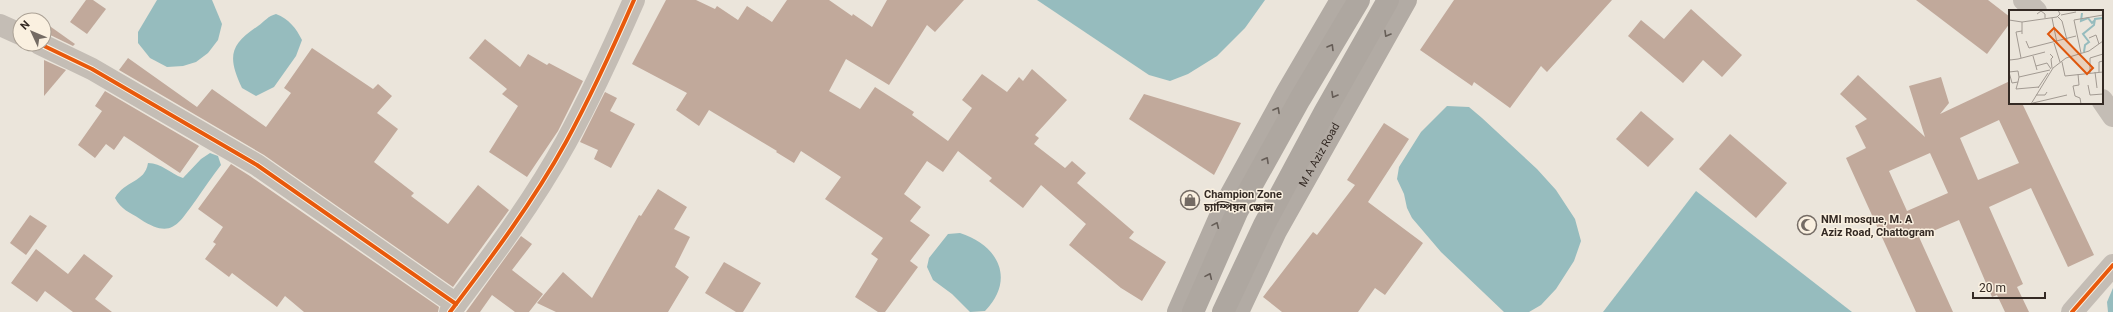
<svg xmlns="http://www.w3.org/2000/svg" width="2113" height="312" viewBox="0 0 2113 312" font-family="Roboto,'Noto Sans Bengali',sans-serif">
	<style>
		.water { fill: #96bcbe }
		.building { fill: #c1a99b; fill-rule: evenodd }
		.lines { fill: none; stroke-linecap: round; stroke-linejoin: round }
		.minor { stroke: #c4bdb5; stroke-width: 22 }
		.primary { stroke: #b2aba4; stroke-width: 22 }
		.trunk { stroke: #aea7a0; stroke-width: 22 }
		.cycleway-casing { stroke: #faf0e0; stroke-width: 6 }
		.cycleway { stroke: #e8590c; stroke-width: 4 }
		.oneway { stroke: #665e57 }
		.oneway2 { stroke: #655c56 }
		.labels { text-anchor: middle; stroke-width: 3; stroke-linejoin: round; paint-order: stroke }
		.street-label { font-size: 11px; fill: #342a24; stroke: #faf0e0 }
		.poi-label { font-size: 11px; font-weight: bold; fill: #342a24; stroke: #faf0e0; text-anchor: start }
		.inset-river { fill: none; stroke: #96bcbe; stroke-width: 2 }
		.inset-road { fill: none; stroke: #a29a92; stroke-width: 1 }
		.view { fill: #df570d; fill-opacity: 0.15; stroke: #df570d; stroke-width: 2 }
		.inset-edge { fill: none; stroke: #342a24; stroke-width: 2 }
	</style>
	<rect width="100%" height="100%" fill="#ebe5db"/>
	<g class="water">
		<path d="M157,0H212L222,24L218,40L208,53L196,62L183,66L167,67L150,58L138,43V32Z"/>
		<path d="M1037,0H1265L1245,28L1217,56L1188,74L1170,81L1149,75Z"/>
		<path d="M276,14C289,19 296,28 302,40L296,56L274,87L256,96L242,88C227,56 230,45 258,26C265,21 268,16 276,14Z"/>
		<path d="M1447,106L1469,107L1482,118L1537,169L1556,190L1575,219L1581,241L1574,261L1556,289L1541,305L1529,312H1504L1441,252L1412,218L1407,208L1404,194L1397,179L1399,167L1421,132Z"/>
		<path d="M210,153L218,156L221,165C212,177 204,188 196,200C178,224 172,240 140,219C130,212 121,210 115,198C125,180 145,183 148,163C162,163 169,173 183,178L201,159Z"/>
		<path d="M1696,191L1852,312H1603Z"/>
		<path d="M960,233C998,245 1016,279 985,311L970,312L952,294L933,280L927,267L929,258L948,234Z"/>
		<path d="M2113,288V312H2108L2107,302Z"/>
	</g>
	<g class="building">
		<path d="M86,0H93L106,9L87,34L70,22Z"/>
		<path d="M666,0H696L715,9L717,6L738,20L747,6L772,22L787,0H829L852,16L853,14L872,27L887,0H964L935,32L927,25L889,85L846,59L829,91L860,109L875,87L914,112L912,115L948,141L972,108L962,100L982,74L1007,92L1019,77L1023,81L1032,69L1067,100L1035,135L1039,138L1034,144L1065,168L1072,161L1086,173L1077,183L1134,232L1129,238L1166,262L1142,301L1121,288L1069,245L1086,224L1041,185L1023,208L989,181L992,178L958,151L943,172L927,161L904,194L921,207L910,221L930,235L910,261L918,267L885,312H878L855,297L878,259L871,254L883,238L825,199L841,177L801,151L794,163L776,152L777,151L709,110L699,126L676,110L687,93L632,64Z"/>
		<path d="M1454,0H1612L1547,72L1541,66L1510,108L1474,82L1472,86L1420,50Z"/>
		<path d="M1916,0H1988L2010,17V23L1987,54Z"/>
		<path d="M1691,9L1742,55L1722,77L1703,60L1683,83L1628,36L1641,20L1664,39Z"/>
		<path d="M44,22L75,44L73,46L44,32Z"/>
		<path d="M485,39L520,67L528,54L547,65L549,63L583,81L558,131L527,177L489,152L518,106L502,94L507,89L469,58Z"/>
		<path d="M312,48L373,89L378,84L392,96L377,113L398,129L374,162L414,193L411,196L448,224L478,185L509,210L453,287L264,155L119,70L128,58L197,107L212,89L266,127L291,93L284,88Z"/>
		<path d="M44,60L66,70L44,96Z"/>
		<path d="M1858,75L1925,137L1909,86L1941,77L1949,103L1940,114L2010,81V103H2022L2094,255L2068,267L2031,188L1989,207L2023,284L2017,287L2029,312H2005L1997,295L1992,297L1959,220L1919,237L1953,312H1916L1846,158L1866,148L1855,126L1867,119L1840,94ZM1999,120L2019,163L1978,180L1960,138ZM1930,153L1948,193L1907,211L1889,171Z"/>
		<path d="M105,91L199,146L180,173L124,136L114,150L106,144L95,158L78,145L102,111L95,106Z"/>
		<path d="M605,92L617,98L610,111L635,124L611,168L594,159L598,150L580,142Z"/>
		<path d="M1144,94L1241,123L1214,175L1129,119Z"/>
		<path d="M1641,111L1674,139L1648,167L1616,139Z"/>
		<path d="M1384,123L1409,139L1368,202L1423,243L1385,295L1375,288L1358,312H1282L1263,297L1313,232L1317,235L1355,185L1347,180Z"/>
		<path d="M1730,134L1787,183L1756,218L1699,169Z"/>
		<path d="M231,164L250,176L439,307L438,312H304L285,296L277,307L232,273L229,277L205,259L216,244L213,242L223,227L198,209Z"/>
		<path d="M658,189L687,207L674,229L690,237L675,267L689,277L668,312H556L537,303L563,272L592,298L639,215L641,216Z"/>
		<path d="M30,215L47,226L26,255L10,243Z"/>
		<path d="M521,236L532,244L512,270L543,294L529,312H515L492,295L480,312H466Z"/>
		<path d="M36,249L68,274L84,254L113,276L95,299L112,312H73L45,291L37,302L11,283Z"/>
		<path d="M724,262L761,283L743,312H736L705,293Z"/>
	</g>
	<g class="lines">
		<g class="minor">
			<path d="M2024,0L2036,11"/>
			<path d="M0,25L20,34"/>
			<path d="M40,44L92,69L257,165L456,304"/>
			<path d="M2102,100L2113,116"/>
			<path d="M450,312C491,258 533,202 566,142C591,96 613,48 634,0"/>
			<path d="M2072,312L2113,265"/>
		</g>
		<g class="primary">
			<path d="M1178,312L1225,205L1287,92L1341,0"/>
			<path id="s1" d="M1238,312L1276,231L1406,0"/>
		</g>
		<g class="trunk">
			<path d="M1193,312L1237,212L1300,99L1359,0"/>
			<path d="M1223,312L1264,225L1324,113L1388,0"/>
		</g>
		<g class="cycleway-casing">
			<g id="cycleway">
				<path d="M40,44L92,69L257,165L456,304"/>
				<path d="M450,312C491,258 533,202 566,142C591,96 613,48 634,0"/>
				<path d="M2072,312L2113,265"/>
			</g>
		</g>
		<use href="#cycleway" class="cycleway"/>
	</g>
	<defs><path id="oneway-chevron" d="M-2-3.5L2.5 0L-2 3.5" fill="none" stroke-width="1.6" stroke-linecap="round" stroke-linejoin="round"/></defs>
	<g class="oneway">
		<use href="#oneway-chevron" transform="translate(1387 34) rotate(120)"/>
		<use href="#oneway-chevron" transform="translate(1277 110) rotate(-61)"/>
		<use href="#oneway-chevron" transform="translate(1216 225) rotate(-66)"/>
	</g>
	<g class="oneway2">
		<use href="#oneway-chevron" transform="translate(1331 47) rotate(-59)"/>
		<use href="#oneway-chevron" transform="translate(1334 95) rotate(120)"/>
		<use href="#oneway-chevron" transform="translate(1266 160) rotate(-61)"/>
		<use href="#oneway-chevron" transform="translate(1209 276) rotate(-66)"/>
	</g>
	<defs>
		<g id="shop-ring" transform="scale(1)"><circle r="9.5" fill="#faf0e0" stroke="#746b64" stroke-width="1.5"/><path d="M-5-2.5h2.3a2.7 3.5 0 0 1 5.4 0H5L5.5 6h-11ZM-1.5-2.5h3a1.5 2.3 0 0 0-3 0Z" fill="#746b64"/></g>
		<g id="mosque-ring" transform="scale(1)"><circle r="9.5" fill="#faf0e0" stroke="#746b64" stroke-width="1.5"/><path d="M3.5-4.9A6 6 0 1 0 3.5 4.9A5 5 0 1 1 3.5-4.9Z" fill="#746b64"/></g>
	</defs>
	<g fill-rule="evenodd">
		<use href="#shop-ring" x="1190" y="200"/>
		<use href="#mosque-ring" x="1807" y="225"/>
	</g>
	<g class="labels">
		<g class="street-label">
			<text dy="4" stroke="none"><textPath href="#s1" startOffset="177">M A Aziz Road</textPath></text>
		</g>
		<g class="poi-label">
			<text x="1204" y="198">Champion Zone<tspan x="1204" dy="13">চ্যাম্পিয়ন জোন</tspan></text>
			<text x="1821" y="223">NMI mosque, M. A<tspan x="1821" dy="13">Aziz Road, Chattogram</tspan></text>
		</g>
	</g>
	<g transform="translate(2009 10)">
		<rect width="94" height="94" fill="#ebe5db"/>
		<path class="inset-river" d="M73,3L72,11L79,8L83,13L86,10M75,42L76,35L80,32L74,24L85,15L86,9L94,8"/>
		<path class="inset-road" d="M28,4L32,1L36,4V8M52,5L67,2M49,7L53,11L58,30M43,8L48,33M0,10L13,12V24M13,12L48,7L51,4L49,0M80,28L87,25L90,34M17,31L20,38L67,26M45,33L51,52M72,43L65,10L94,5M41,44L44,47L42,49L43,58M24,46L28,60M0,48L1,50L9,49L36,42M12,48L7,22L13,21M53,52L56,66L94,62M27,56L38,53L42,59M0,62L3,73L9,72L7,79L30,77M0,62L9,61L10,67M86,62L88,78M90,62V52L94,51M81,63V48L94,44M69,64L70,75L64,76L66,86L71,88L72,94M9,72L10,67L41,60M79,75L81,85L94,84M29,78L39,63M27,85H36L38,82M24,93L58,85M22,94L44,58L57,48L80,41L94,31"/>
		<path class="view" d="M45,18L84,58L78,64L39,24Z"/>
		<rect width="94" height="94" class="inset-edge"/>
	</g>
	<g transform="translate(32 32) rotate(314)"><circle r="19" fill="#faf0e0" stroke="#aba195"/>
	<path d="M0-3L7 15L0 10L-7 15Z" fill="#746b64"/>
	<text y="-6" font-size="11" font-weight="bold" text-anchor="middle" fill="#342a24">N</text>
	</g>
	<path d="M1973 292v6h72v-6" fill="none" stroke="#342a24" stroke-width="2"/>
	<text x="1979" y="292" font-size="12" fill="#342a24" stroke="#faf0e0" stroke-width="3" paint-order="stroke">20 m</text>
</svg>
